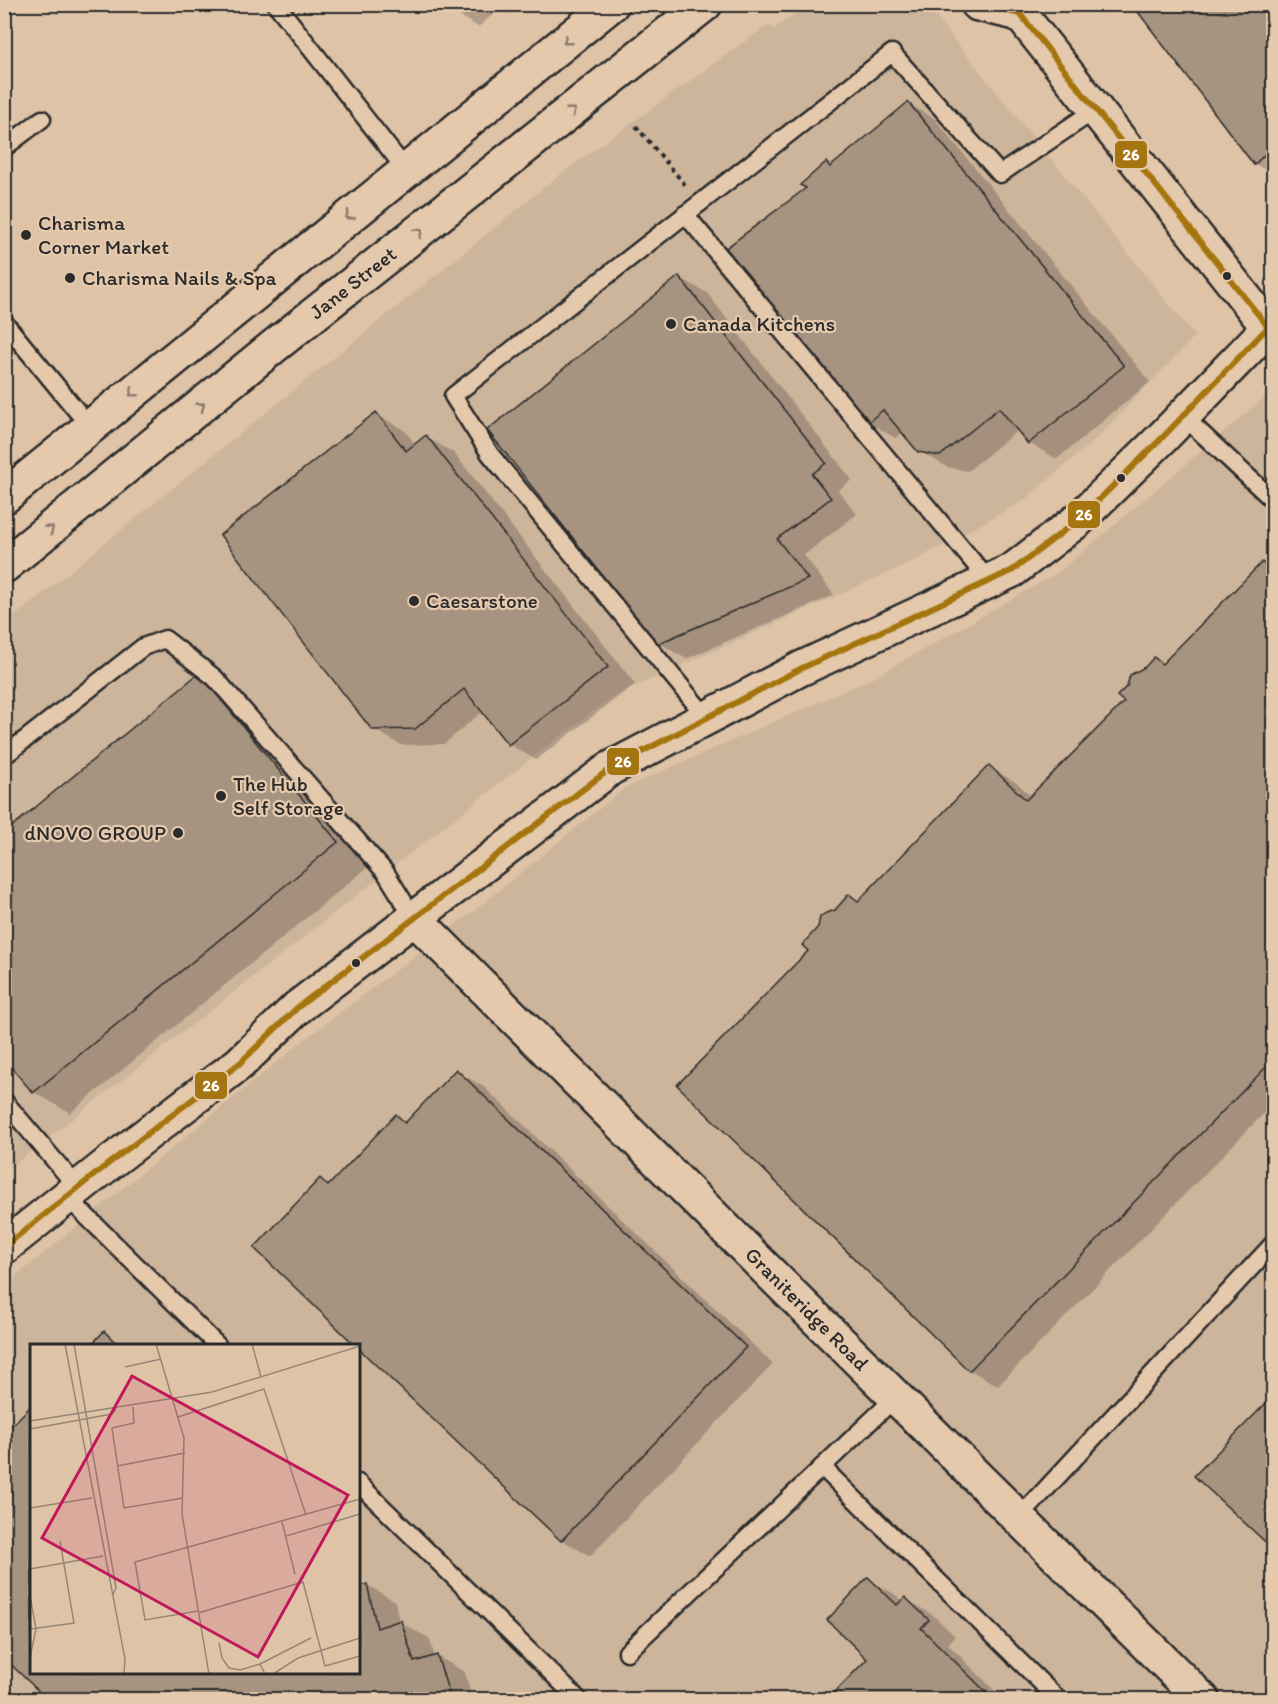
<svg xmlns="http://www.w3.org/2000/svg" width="1278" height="1704" viewBox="0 0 1278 1704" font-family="Itim,sans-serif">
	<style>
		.built { fill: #cdb59b; fill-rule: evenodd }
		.shadow { fill: #0003 }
		.building { fill: #a69380; stroke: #2b2b2b; stroke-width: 1.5 }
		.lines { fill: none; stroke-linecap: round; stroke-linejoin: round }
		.service-casing { stroke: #2b2b2b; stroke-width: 21 }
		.minor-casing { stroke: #2b2b2b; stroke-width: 38 }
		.secondary-casing { stroke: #2b2b2b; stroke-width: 38 }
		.path { stroke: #2b2b2b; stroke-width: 4; stroke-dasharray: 4.5 4.5; stroke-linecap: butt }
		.service { stroke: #e5c9ac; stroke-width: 16 }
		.minor { stroke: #e5c9ac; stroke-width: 33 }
		.secondary { stroke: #e5c9ac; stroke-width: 33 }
		.bus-1-casing { stroke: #e5c9ac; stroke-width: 10 }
		.bus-1 { stroke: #a57511; stroke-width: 6 }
		.oneway { stroke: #887a6c }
		.poi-dot { fill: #2b2b2b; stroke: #e5c9ac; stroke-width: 2 }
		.labels { text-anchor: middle; stroke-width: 4.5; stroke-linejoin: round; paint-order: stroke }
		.poi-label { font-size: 21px; fill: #2b2b2b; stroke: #e5c9ac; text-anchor: start }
		.street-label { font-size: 21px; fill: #2b2b2b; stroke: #e5c9ac }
		.inset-road { fill: none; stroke: #968675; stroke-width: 1.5 }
		.view { fill: #c2185b; fill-opacity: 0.15; stroke: #c2185b; stroke-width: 3 }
		.inset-edge { fill: none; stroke: #2b2b2b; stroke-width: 3 }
		.line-badge { stroke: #e5c9ac; stroke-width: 2 }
		.badge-label { font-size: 16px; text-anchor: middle; font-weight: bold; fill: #fff }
	</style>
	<rect width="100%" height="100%" fill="#dec3a7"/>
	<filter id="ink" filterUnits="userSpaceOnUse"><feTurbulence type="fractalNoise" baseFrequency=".0167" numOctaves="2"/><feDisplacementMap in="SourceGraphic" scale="12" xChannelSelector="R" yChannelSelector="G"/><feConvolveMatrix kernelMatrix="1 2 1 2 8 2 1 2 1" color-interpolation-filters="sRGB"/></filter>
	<g filter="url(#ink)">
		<g class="built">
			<path d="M806,5H926L1195,336L1098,437L1023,501L916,560L614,696L547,746L5,1172V624L562,173L769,24L774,29Z"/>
			<path d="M1273,390V1699L5,1700V1285L300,1043L475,910L625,788L875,677L1059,572ZM32,1346H358V1672H32Z"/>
		</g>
		<g class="shadow">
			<path d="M440,4H519L508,14L500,9L478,27Z"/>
			<path d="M1274,4V175L1255,164Z"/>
			<path d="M908,103L935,119L1150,382L1057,459L1029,443L1018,430L968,471L947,467L919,451L903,432L895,438L868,422L808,188L826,164L832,167Z"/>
			<path d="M679,277L707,293L852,480L838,490L857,514L804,555L834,595L686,659L658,642Z"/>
			<path d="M376,414L404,430L416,445L426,437L454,453L635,684L536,760L509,744L483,711L444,744L401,745L373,729Z"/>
			<path d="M1262,564L1274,571V1103L998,1386L970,1370L810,951L835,911L849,896L859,902L989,767L1017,783L1032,797L1126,702L1155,659L1164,665Z"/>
			<path d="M199,674L236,695L373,863L70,1113L34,1092Z"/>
			<path d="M456,1071L484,1087L773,1364L590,1556L562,1540L256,1248L321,1180L330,1186L396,1116L407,1123Z"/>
			<path d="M104,1333L126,1346H92Z"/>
			<path d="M358,1571L363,1587L367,1585L395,1601L399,1622L429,1638L435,1657L437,1656L465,1672L472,1700H50L4,1655L32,1672H358Z"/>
			<path d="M868,1579L896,1595L903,1602L905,1599L933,1615L955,1636L948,1644L1004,1700H829L869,1659Z"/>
		</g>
		<g class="building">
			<path d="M1132,4H1274V145L1254,165Z"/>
			<path d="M908,102L1124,366L1028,444L999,408L940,456L918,452L883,410L867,423L726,248L806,188L800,185L826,162L830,167Z"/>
			<path d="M679,276L826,463L812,474L831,498L777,539L808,579L657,644L487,430Z"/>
			<path d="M376,412L406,451L426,435L608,667L508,745L464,689L415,729L372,730L220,535Z"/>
			<path d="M1262,562L1274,574V1059L969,1371L677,1085L808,951L802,945L818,927L820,917L826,913L835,910L849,894L858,901L989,765L1026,800L1124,702L1117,696L1127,686L1130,675L1145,667L1154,657L1162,664Z"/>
			<path d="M199,673L338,842L33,1093L4,1059V833Z"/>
			<path d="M456,1069L746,1347L561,1541L358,1348V1346H356L254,1248L320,1178L328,1186L396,1114L405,1123Z"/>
			<path d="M104,1331L119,1346H90Z"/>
			<path d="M1274,1395V1550L1194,1476Z"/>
			<path d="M32,1405V1672H358V1587L367,1584L377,1628L401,1620L414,1662L437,1655L451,1700H48L4,1658V1433Z"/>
			<path d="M868,1577L897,1605L905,1597L929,1620L921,1628L994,1700H827L867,1659L827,1620Z"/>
		</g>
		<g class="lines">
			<g class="service-casing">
				<g id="service">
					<path d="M276,4L406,170"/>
					<path d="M4,148L42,119"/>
					<path d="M685,214L989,581"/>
					<path d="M4,322L90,427"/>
					<path d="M1183,416L1274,501"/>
					<path d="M707,718L490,454L453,396L892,53L1000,174L1095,110"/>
					<path d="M4,756L143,647L165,639L215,678L386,873L413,917"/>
					<path d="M4,1101L78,1188"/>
					<path d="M67,1197L218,1346"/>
					<path d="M822,1467L1059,1700"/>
					<path d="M358,1483L579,1700"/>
					<path d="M1019,1518L1274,1243"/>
					<path d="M627,1652L896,1397"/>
				</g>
			</g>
			<g class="minor-casing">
				<g id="minor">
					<path d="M978,4L1020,14"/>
					<path d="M1018,4L1020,14L1268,327"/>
					<path d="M413,917L778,1281L1203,1700"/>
					<path d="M4,1247L108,1164L240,1063L298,1007L611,768L800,669L1013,570L1078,520L1161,439L1274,322"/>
				</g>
			</g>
			<g class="secondary-casing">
				<g id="secondary">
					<path d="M4,497L612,4"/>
					<path d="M4,566L273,347L705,4"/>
				</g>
			</g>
			<path class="path" d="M636,126L686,186"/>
			<use href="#service" class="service"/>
			<use href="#minor" class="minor"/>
			<use href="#secondary" class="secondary"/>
			<g class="bus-1-casing">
				<g id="bus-1">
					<path d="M980,4L1020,14L1268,327"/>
					<path d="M4,1247L108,1164L240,1063L298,1007L611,768L800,669L1013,570L1078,520L1161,439L1268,327"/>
				</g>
			</g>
			<use href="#bus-1" class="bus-1"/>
		</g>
		<defs><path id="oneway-chevron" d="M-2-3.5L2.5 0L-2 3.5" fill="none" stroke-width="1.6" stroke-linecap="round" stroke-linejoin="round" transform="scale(1.5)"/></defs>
		<g class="oneway">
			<use href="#oneway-chevron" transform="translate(567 41) rotate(141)"/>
			<use href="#oneway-chevron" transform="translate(572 111) rotate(-38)"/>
			<use href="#oneway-chevron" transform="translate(349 216) rotate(141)"/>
			<use href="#oneway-chevron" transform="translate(419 232) rotate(-38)"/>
			<use href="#oneway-chevron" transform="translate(133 393) rotate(141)"/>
			<use href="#oneway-chevron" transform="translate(201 406) rotate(-39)"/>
			<use href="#oneway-chevron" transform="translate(50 529) rotate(-39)"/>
		</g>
	</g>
	<g class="poi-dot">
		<circle cx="26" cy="235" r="6"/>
		<circle cx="1227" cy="276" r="5"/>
		<circle cx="70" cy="278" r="6"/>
		<circle cx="671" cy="324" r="6"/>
		<circle cx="1121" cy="478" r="5"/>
		<circle cx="414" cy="601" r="6"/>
		<circle cx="221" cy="796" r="6"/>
		<circle cx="178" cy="833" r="6"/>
		<circle cx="356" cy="963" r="5"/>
	</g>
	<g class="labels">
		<g class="poi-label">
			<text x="38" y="230">Charisma<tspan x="38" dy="24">Corner Market</tspan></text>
			<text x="82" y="285">Charisma Nails &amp; Spa</text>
			<text x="683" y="331">Canada Kitchens</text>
			<text x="426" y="608">Caesarstone</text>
			<text x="233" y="791">The Hub<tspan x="233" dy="24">Self Storage</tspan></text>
			<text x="166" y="840" text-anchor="end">dNOVO GROUP</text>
		</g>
		<g class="street-label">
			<text transform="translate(353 283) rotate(-38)" y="7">Jane Street</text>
			<text transform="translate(807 1309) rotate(45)" y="7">Graniteridge Road</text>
		</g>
	</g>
	<g transform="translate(30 1344)">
		<rect width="330" height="330" fill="#dec3a7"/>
		<path class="inset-road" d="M35,0L95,315L94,330M44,0L86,244L83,250M126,0L154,94L152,170L179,330M222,0L231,33M95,23L131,15M103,63L104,79L82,84L94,164L153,154M148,73L234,45L276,171M0,77L182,48L330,2M0,85L82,70L86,65M87,122L155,109M0,164L62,154M252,178L265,230M256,192L330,170M0,225L73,212M0,252L6,285L0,314M168,267L115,276L105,218L330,155M168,269L273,238L295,322L330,312M0,285L44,279L30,197M189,299L192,314L199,324L210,326L230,320L235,330M230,320L281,294M243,330L268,314L330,294"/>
		<path class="view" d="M102,32L318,151L228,313L12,194Z"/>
		<rect width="330" height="330" class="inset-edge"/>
	</g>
	<g class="line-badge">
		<rect x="1114" y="140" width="34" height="29" rx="6" fill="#a57511"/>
		<rect x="1067" y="500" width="34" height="29" rx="6" fill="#a57511"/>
		<rect x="606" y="747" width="34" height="29" rx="6" fill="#a57511"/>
		<rect x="194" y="1071" width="34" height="29" rx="6" fill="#a57511"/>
	</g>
	<g class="badge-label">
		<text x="1131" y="160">26</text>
		<text x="1084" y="520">26</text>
		<text x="623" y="767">26</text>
		<text x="211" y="1091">26</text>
	</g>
	<rect width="1278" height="1704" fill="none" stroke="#e5c9ac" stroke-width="24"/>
	<rect x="12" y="12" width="1254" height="1680" fill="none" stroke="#2b2b2b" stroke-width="2" filter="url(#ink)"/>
</svg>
